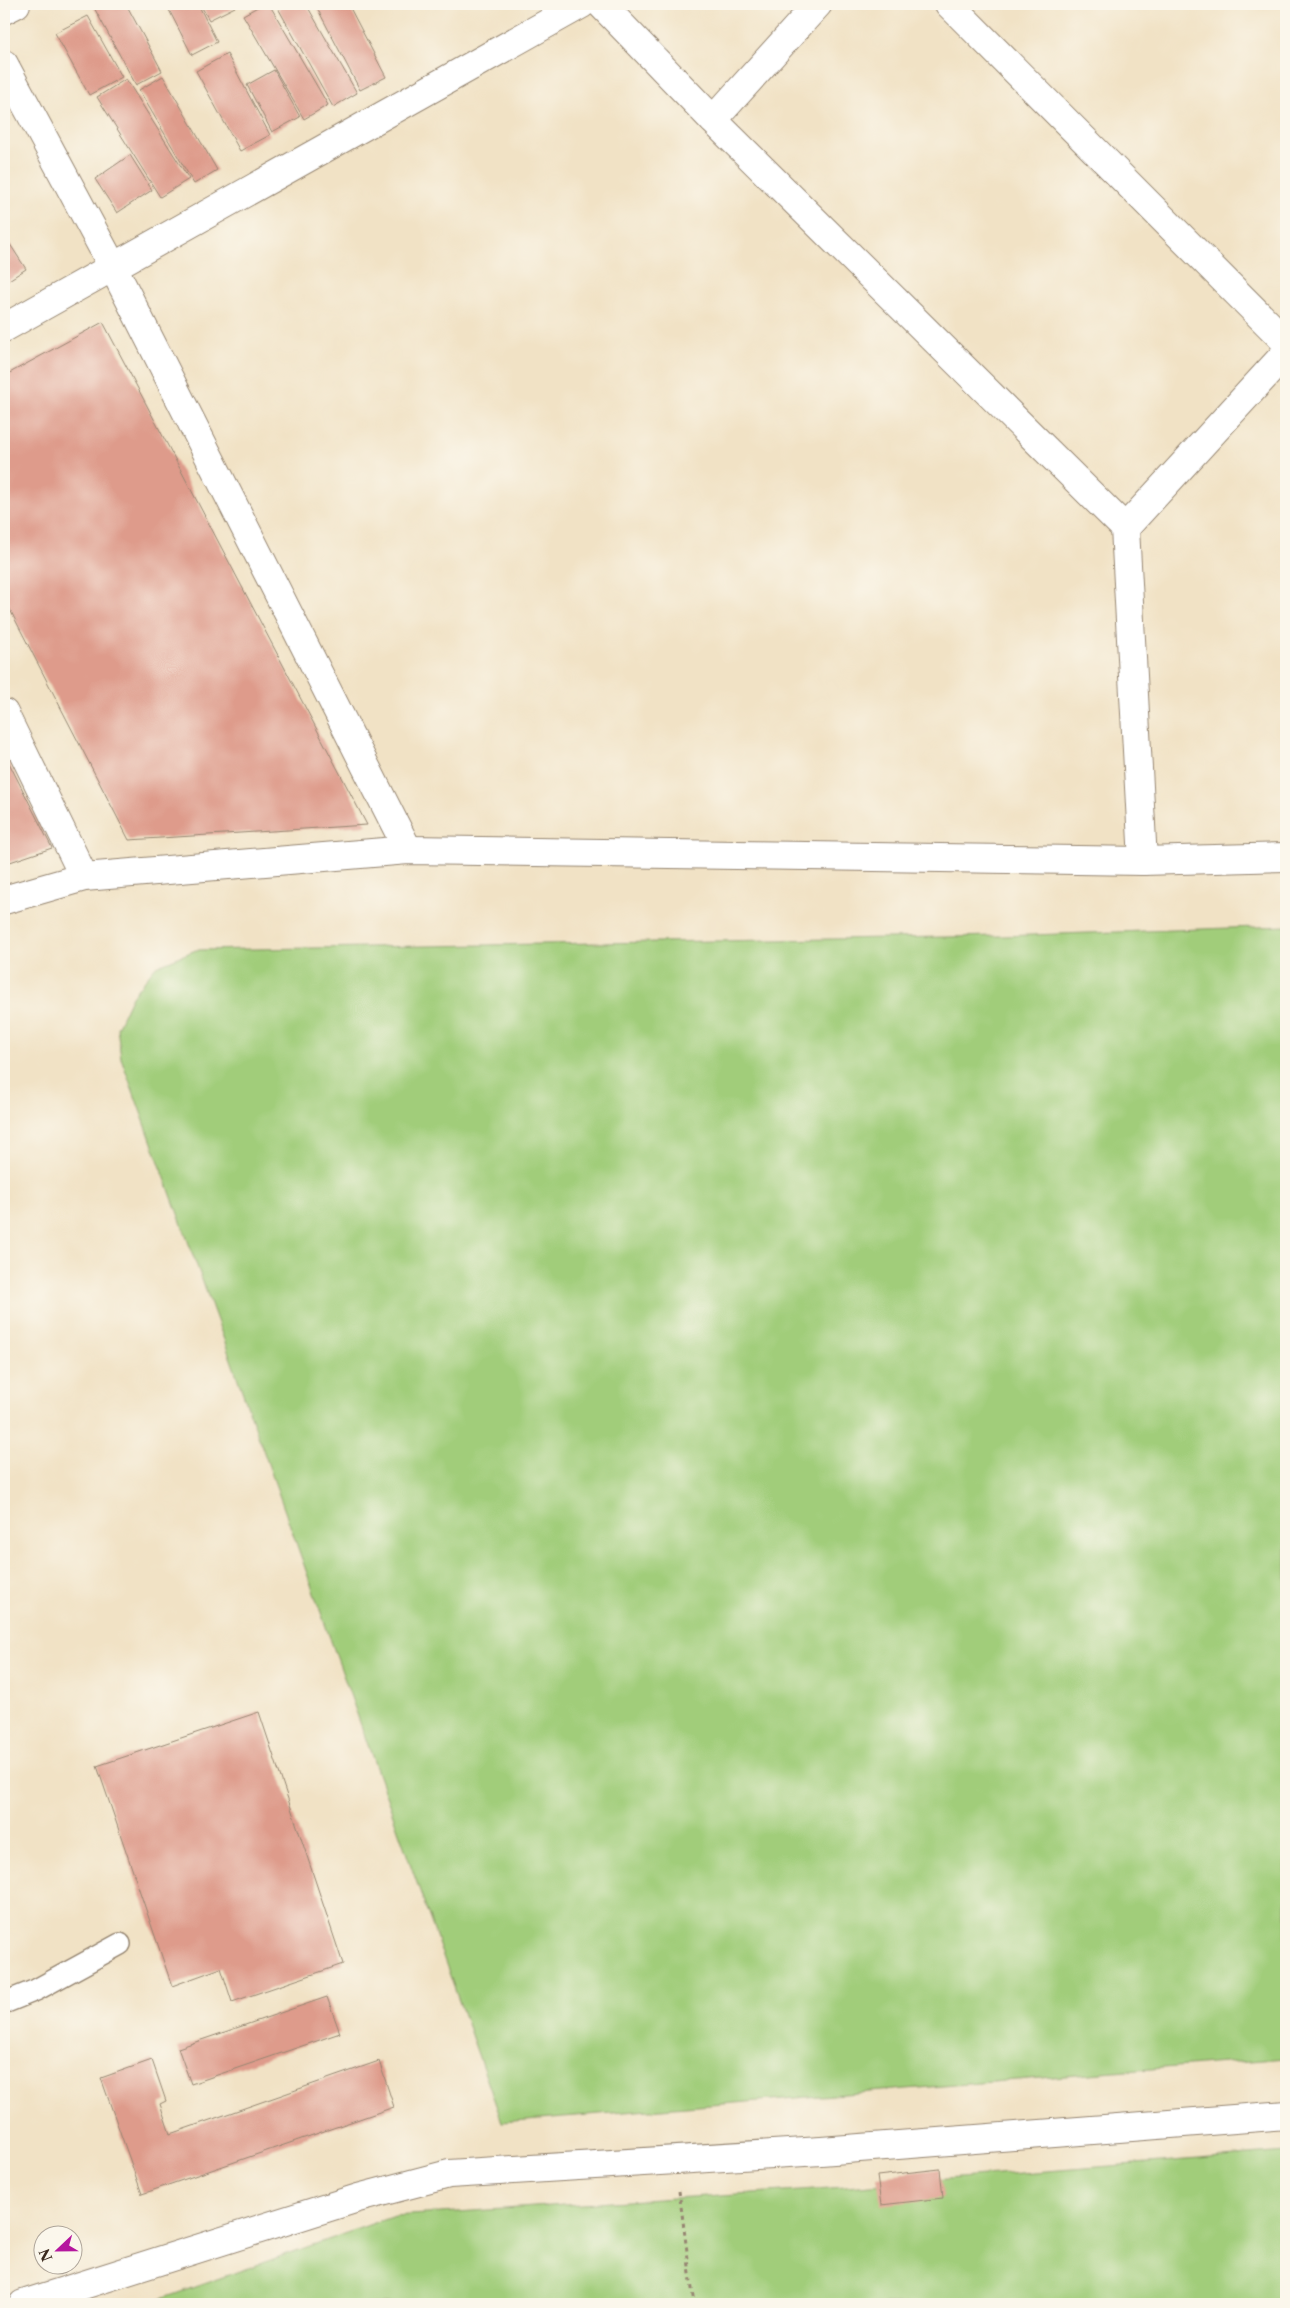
<svg xmlns="http://www.w3.org/2000/svg" width="1290" height="2308" viewBox="0 0 1290 2308" font-family="'Libre Caslon Text',serif">
	<style>
		.green { fill: #a1cd7a; stroke: #6e7c4c }
		.building { fill: #de9b8b }
		.lines { fill: none; stroke-linecap: round; stroke-linejoin: round }
		.lane-casing { stroke: #968672; stroke-width: 24 }
		.street-casing { stroke: #968672; stroke-width: 30 }
		.path { stroke: #968672; stroke-width: 3; stroke-dasharray: 4 4; stroke-linecap: butt }
		.lane { stroke: #fff; stroke-width: 21 }
		.street { stroke: #fff; stroke-width: 28 }
	</style>
	<rect width="100%" height="100%" fill="#fbf7ec"/>
	<filter id="ink" filterUnits="userSpaceOnUse"><feTurbulence type="fractalNoise" baseFrequency=".02" numOctaves="2"/><feDisplacementMap in="SourceGraphic" scale="10" xChannelSelector="R" yChannelSelector="G"/><feConvolveMatrix kernelMatrix="1 2 1 2 8 2 1 2 1" color-interpolation-filters="sRGB"/></filter>
	<filter id="wash" filterUnits="userSpaceOnUse"><feTurbulence type="fractalNoise" baseFrequency=".0096" numOctaves="4" result="noise"/><feDisplacementMap in="SourceGraphic" scale="20" xChannelSelector="R" yChannelSelector="G"/><feGaussianBlur stdDeviation="1.12" result="paint"/><feColorMatrix in="noise" values="0 0 0 0 0 0 0 0 0 0 0 0 0 0 0 0 0 1.4 0 .05"/><feComposite in="paint" operator="in"/></filter>
	<g filter="url(#wash)">
		<rect width="100%" height="100%" fill="#f1e2c5"/>
		<g class="green">
			<path d="M1286,926V2058L502,2122L223,1337L121,1058L117,1028L132,996L156,966L196,950L1003,936Z"/>
			<path d="M1286,2152V2304H147L394,2216L846,2187Z"/>
		</g>
		<g id="blocks">
			<g class="building">
				<path d="M92,4H126L162,71L136,85Z"/>
				<path d="M166,4H198L217,42L192,55Z"/>
				<path d="M200,4H234L235,7L209,20Z"/>
				<path d="M263,4H269L328,105L304,119L243,15Z"/>
				<path d="M287,4H306L357,93L333,107L278,8Z"/>
				<path d="M315,4H348L386,77L360,90Z"/>
				<path d="M88,16L122,77L89,95L55,33Z"/>
				<path d="M227,54L270,135L240,151L196,71Z"/>
				<path d="M274,70L300,117L272,132L247,85Z"/>
				<path d="M163,76L217,170L194,184L139,90Z"/>
				<path d="M126,79L189,179L160,197L97,97Z"/>
				<path d="M130,155L152,190L117,213L95,179Z"/>
				<path d="M4,235L26,269L4,283Z"/>
				<path d="M103,322L367,825L129,840L4,598V376Z"/>
				<path d="M4,753L52,848L4,864Z"/>
				<path d="M259,1712L343,1964L232,2002L221,1968L172,1986L97,1766Z"/>
				<path d="M327,1997L340,2033L191,2084L178,2048Z"/>
				<path d="M152,2060L166,2101L160,2104L170,2134L379,2061L394,2107L142,2194L101,2078Z"/>
				<path d="M940,2169L943,2198L881,2205L877,2176Z"/>
			</g>
		</g>
	</g>
	<g filter="url(#ink)">
		<use href="#blocks" fill-opacity="0" stroke="#968672" stroke-width="1"/>
		<g class="lines">
			<g class="lane-casing">
				<path id="lane" d="M4,2003L36,1990L120,1944"/>
			</g>
			<g class="street-casing">
				<g id="street">
					<path d="M601,4L713,120L1125,528"/>
					<path d="M949,4L1286,342"/>
					<path d="M4,10L16,4"/>
					<path d="M4,64L113,267L408,850"/>
					<path d="M713,120L818,4"/>
					<path d="M4,328L582,4"/>
					<path d="M4,713L84,877"/>
					<path d="M1143,861L1125,528L1286,353"/>
					<path d="M4,900L84,877L408,850L1143,861L1286,857"/>
					<path d="M23,2304L358,2198L449,2174L821,2151L1286,2115"/>
				</g>
			</g>
			<path class="path" d="M679,2191L694,2304"/>
			<use href="#lane" class="lane"/>
			<use href="#street" class="street"/>
		</g>
	</g>
	<rect width="1290" height="2308" fill="none" stroke="#fbf7ec" stroke-width="20"/>
	<g transform="translate(58 2250) rotate(248)"><circle r="24" fill="#fbf7ec" stroke="#aea59a"/>
	<path d="M0-4L9 19L0 12L-9 19Z" fill="#b5179e"/>
	<text y="-8" font-size="14" font-weight="bold" text-anchor="middle" fill="#3b2a1e">N</text>
	</g>
</svg>
